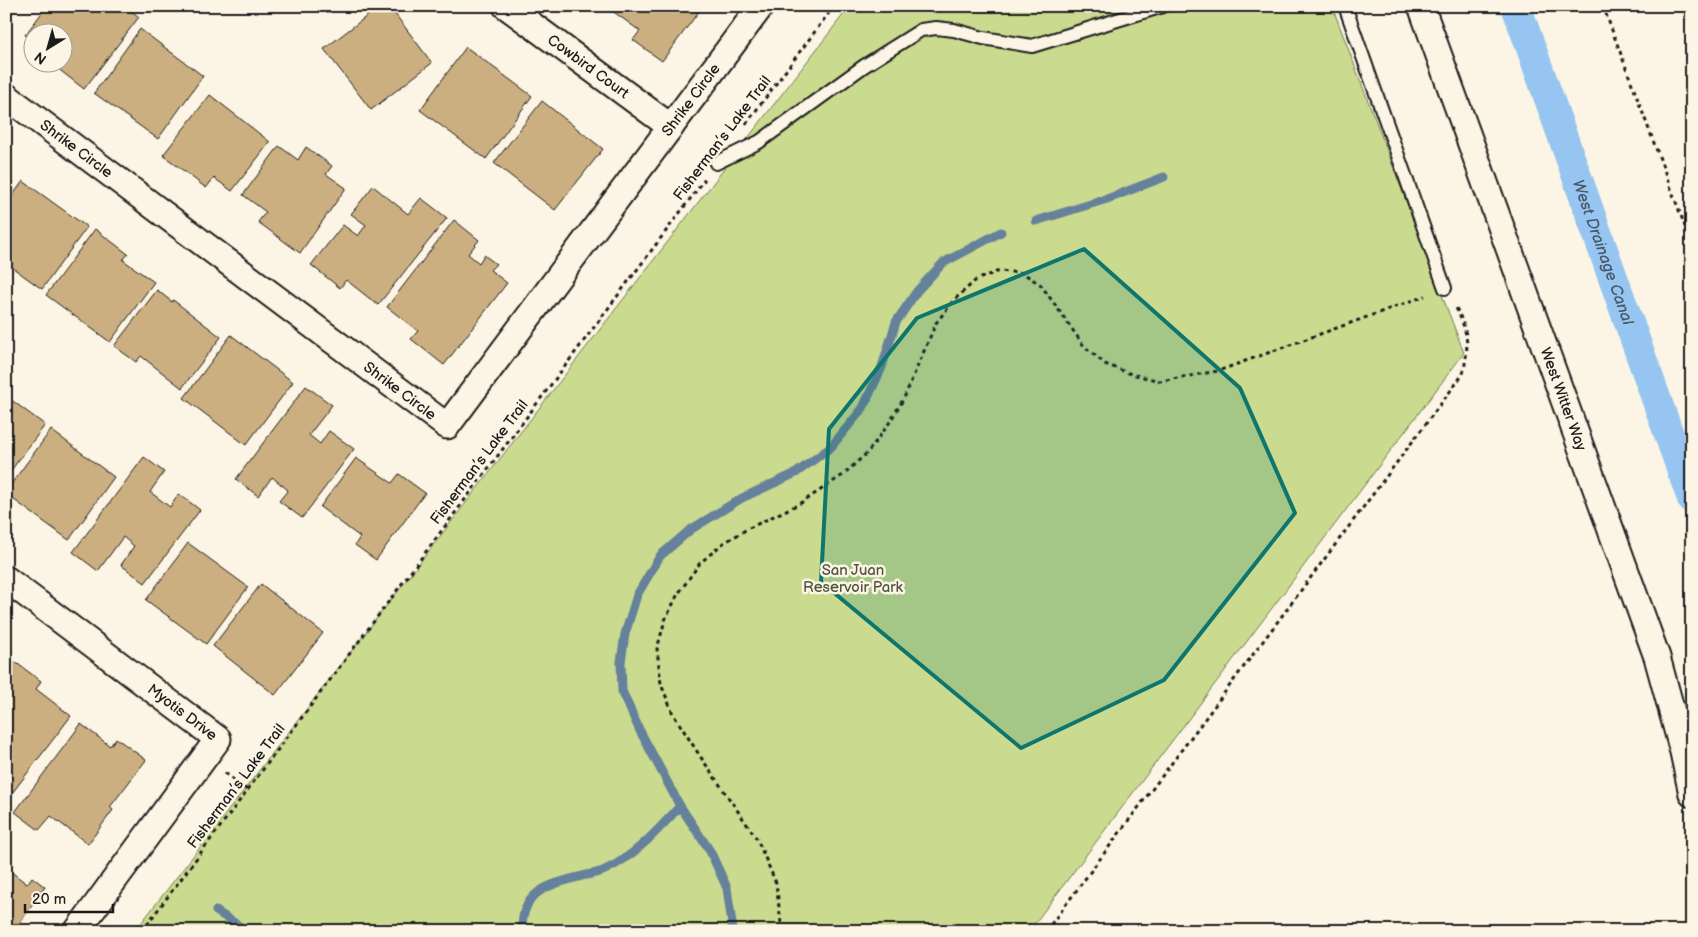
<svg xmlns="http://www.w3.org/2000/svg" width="1698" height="937" viewBox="0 0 1698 937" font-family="'Balsamiq Sans',sans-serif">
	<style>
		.green { fill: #cada8e; stroke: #737b55 }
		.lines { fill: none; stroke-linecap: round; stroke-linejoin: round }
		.stream { stroke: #65819b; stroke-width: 9 }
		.canal { stroke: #95c5f0; stroke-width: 30 }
		.building { fill: #cbaf80; stroke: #1c1c1c }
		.service-casing { stroke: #1c1c1c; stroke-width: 16 }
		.minor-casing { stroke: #1c1c1c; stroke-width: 29 }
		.path { stroke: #1c1c1c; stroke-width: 3; stroke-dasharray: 4 4; stroke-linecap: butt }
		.service { stroke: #fcf5e5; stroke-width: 12 }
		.minor { stroke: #fcf5e5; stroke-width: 25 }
		.marked { fill: #0f766e; fill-opacity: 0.2; stroke: #0f766e; stroke-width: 4; stroke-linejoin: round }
		.labels { text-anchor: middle; stroke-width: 5; stroke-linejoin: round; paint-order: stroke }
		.street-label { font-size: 15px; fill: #1c1c1c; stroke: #fcf5e5 }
		.park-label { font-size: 15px; fill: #50553e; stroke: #fcf5e5 }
		.water-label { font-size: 16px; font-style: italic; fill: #465766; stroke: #fcf5e5 }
	</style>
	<rect width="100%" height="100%" fill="#fcf5e5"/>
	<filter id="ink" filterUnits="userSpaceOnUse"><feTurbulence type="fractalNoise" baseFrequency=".02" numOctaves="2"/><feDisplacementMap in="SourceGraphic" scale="10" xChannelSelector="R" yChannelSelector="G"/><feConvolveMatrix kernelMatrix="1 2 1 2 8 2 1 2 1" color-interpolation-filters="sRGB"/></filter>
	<g filter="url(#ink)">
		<path class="green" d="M850,6H1332L1464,353L1029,931H135Z"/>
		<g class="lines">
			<g class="stream">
				<path d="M1036,221L1107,199L1164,177"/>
				<path d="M216,911L247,931"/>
				<path d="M522,931C521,888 553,884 586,875C592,874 599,873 605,870C635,856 658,830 680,806"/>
				<path d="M733,931L727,888L710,851L680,806L639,729L622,691L621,662L625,634L637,595L660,556L690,530L742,498L796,473L831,447L863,408L882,367L896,322L917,291L943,263L1001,232"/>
			</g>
			<path class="canal" id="s1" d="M1516,6L1692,499"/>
		</g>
		<g class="building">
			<path d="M47,6H125L139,17L84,89L52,64L53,62H62V32H32V41L25,35Z"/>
			<path d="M380,6H389L432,63L371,110L324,49Z"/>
			<path d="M614,6H701L699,9L700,10L662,61L633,40L640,31L611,10Z"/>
			<path d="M140,29L203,76L158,139L94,93Z"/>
			<path d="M466,47L532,96L486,159L420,110Z"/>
			<path d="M210,95L270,142L232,191L214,178L206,188L163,155Z"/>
			<path d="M542,101L603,149L555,210L494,163Z"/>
			<path d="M279,146L298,160L306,147L332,166L326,174L346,188L300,253L258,222L266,212L243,195Z"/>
			<path d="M6,176L13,182L6,191Z"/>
			<path d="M23,181L87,227L42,289L6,263V205Z"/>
			<path d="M373,186L408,214L421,198L447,218L378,305L346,280L340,288L311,265L343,225L358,236L366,225L351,214Z"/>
			<path d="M454,220L479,240L468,254L479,263L484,255L496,264L490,270L507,283L444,365L411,339L418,331L387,307Z"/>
			<path d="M95,229L128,254L123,260L154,282L110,342L46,295Z"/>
			<path d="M157,290L172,302L173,300L221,337L182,388L141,356L136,362L114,346Z"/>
			<path d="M231,335L293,382L246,445L184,398Z"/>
			<path d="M306,386L332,405L309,435L320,444L329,431L354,449L302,518L279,501L288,490L272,477L258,496L236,479Z"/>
			<path d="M6,396L45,425L6,477Z"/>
			<path d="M51,430L114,477L69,540L6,494V491Z"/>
			<path d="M144,457L164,472L150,492L170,507L179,494L200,510L145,583L121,565L134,546L123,537L98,571L73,552Z"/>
			<path d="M356,458L392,483L399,474L425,493L376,560L355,545L360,537L320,507Z"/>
			<path d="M188,543L248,587L206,644L146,600Z"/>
			<path d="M261,584L323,633L275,695L213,646Z"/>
			<path d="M11,659L41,681L36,689L71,716L6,801V666Z"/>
			<path d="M81,724L110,746L116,738L146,760L110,807L113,810L88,844L51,816L39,830L15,812Z"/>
			<path d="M10,871L27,884L32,877L45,887L14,931H6V876Z"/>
		</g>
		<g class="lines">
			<g class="service-casing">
				<g id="service">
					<path d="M1345,6L1445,288"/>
					<path d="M716,163L759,142L864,66L921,30L936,28L954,30L983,38L1032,46L1163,6"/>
				</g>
			</g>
			<g class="minor-casing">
				<g id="minor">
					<path id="s2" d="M506,6L671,127"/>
					<path id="s3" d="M1421,6L1657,657L1683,752L1692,794"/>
					<path id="s4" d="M6,96L447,426L761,6"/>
					<path id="s5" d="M6,579L218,739L77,931"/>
				</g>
			</g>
			<g class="path">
				<path d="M1603,6L1692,245"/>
				<path d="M746,124L834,6"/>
				<path d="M225,773L247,790"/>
				<path d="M114,925L121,931"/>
				<path d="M142,931L705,179"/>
				<path d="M782,931L776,883L757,839L700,756L673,714L661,684L657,649L665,620L678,594L700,563L722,544L749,528L801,503L843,475L868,452L888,425L904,398L936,323L954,300L976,280L999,271L1023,273L1041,285L1084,346L1105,364L1131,374L1160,381L1218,371L1425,296"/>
				<path d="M1046,931L1463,374C1469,345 1469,333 1455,306"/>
			</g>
			<use href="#service" class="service"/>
			<use href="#minor" class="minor"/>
		</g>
	</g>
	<path class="marked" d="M1084,249L1240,388L1295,513L1164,680L1021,748L821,582L829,429L917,318Z"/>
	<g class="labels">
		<g class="street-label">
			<text dy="5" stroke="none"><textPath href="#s2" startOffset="102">Cowbird Court</textPath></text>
			<text dy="5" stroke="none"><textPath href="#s4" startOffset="958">Shrike Circle</textPath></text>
			<text transform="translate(722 138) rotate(-53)" y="5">Fisherman’s Lake Trail</text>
			<text dy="5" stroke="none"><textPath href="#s4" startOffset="88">Shrike Circle</textPath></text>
			<text dy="5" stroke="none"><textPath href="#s4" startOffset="492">Shrike Circle</textPath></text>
			<text dy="5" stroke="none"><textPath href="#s3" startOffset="418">West Witter Way</textPath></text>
			<text transform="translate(479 462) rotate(-53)" y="5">Fisherman’s Lake Trail</text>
			<text dy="5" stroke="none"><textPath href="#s5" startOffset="221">Myotis Drive</textPath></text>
			<text transform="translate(236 786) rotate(-53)" y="5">Fisherman’s Lake Trail</text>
		</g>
		<g class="park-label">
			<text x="853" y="575">San Juan<tspan x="853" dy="17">Reservoir Park</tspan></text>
		</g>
		<g class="water-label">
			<text dy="6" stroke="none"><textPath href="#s1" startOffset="261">West Drainage Canal</textPath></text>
		</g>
	</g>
	<rect width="1698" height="937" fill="none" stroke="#fcf5e5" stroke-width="25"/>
	<rect x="12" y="12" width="1673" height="912" fill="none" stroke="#1c1c1c" stroke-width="2" filter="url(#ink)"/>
	<g transform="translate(48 48) rotate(217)"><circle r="24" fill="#fcf5e5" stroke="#a29e95"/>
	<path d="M0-4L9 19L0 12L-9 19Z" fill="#1c1c1c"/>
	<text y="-8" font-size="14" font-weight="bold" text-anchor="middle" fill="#1c1c1c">N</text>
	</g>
	<path d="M25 904v8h88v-8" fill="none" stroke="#1c1c1c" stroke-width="2.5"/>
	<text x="32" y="904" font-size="15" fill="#1c1c1c" stroke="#fcf5e5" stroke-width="4" paint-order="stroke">20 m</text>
</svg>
